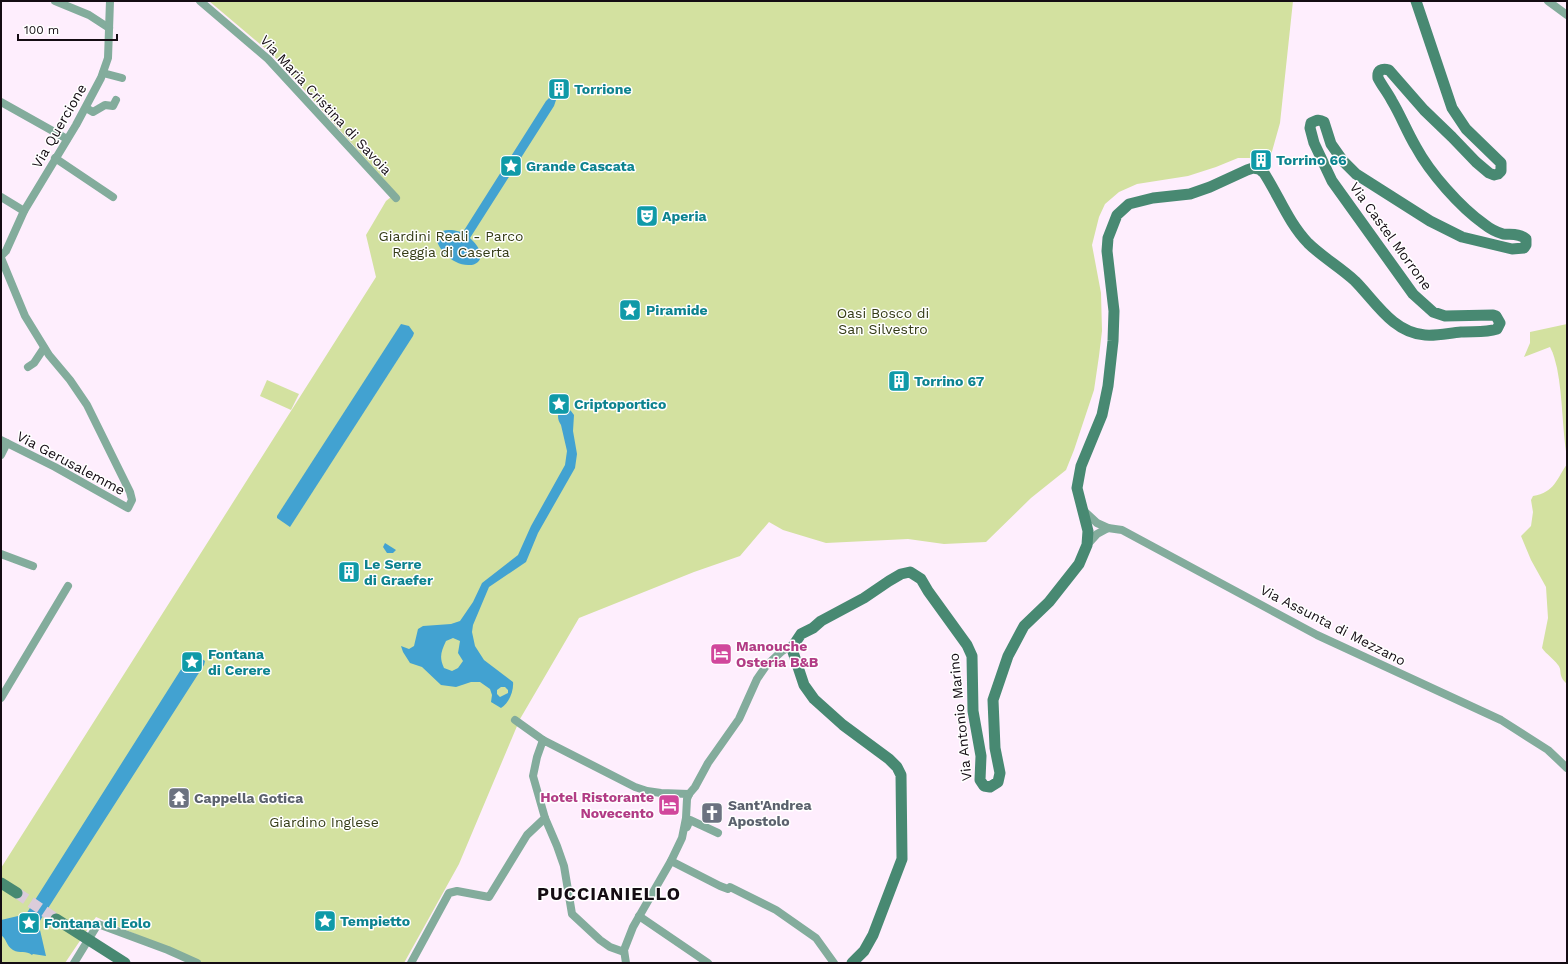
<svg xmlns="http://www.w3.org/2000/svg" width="1568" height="964" viewBox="0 0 1568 964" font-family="'Work Sans',sans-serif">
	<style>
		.green { fill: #d3e1a0 }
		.water { fill: #42a2d1; fill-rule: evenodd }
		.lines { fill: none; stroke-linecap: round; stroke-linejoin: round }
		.secondary-tunnel { stroke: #dbccda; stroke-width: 11; stroke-dasharray: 11 5.5; stroke-linecap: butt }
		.street { stroke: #83ac9c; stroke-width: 8 }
		.secondary { stroke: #488972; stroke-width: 11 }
		.labels { text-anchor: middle; stroke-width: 3; stroke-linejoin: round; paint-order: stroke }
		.culture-label { font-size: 14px; font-weight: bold; fill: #0d838f; stroke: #fff; text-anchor: start }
		.street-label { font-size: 14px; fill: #140c13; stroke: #fff }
		.park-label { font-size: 14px; fill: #343b16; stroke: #fff }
		.hotel-label { font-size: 14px; font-weight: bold; fill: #b23c85; stroke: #fff; text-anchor: start }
		.worship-label { font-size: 14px; font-weight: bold; fill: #5b616d; stroke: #fff; text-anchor: start }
		.district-label { font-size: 18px; font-weight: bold; letter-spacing: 1px; fill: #140c13; stroke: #fff }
	</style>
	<rect width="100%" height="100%" fill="#feeefd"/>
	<g class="green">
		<path d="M209,1H1293L1280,123L1269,162L1258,158H1238L1216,167L1188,176L1137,184L1119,192L1105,204L1099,217L1092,245L1101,293L1102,331L1099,356L1094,390L1074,450L1066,470L1031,498L986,542L944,544L908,539L826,543L783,530L769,522L740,556L694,572L579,618L520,719L459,864L404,963H202L96,917L65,963H1V868L376,277L366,235L386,201L396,193L273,55Z"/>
		<path d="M1567,324V458C1562,428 1563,398 1557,368C1555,361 1554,354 1550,347L1524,357L1530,343V332Z"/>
		<path d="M267,380L299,394L291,410L260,396Z"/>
		<path d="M1567,464V684C1557,675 1563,671 1558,665C1553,658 1547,655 1542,648L1548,618L1546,587L1531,560L1521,536L1531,526L1533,512L1531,500L1533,496C1555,492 1556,480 1567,464Z"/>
	</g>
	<g class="water">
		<path d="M554,89L562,94L557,97L554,106L470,238C475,243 483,251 480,259C478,263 474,265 470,265C446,267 420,228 451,230C455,230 459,232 463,232L546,101L553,94Z"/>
		<path d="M401,324L409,326L414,333L413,336L290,527L277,518V516Z"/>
		<path d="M565,406L571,411L574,415L573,431L577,454L575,468L538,533L526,562L489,587L473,625L472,632L475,646L484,660L513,682C514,690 509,704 501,708L491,702L492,695L490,689L480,682H471L456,687L441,685L422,667L410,663L403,652L401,646L409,649L414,646L418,629L423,626L451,624L460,621L473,602L482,583L518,555L531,526L565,465L567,451L561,425C557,419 557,414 561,408ZM453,638L460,641L458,653L463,661L458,668L452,671L444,668C439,657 441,652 446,641ZM501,687H505L508,690V693L500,697L497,694V690Z"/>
		<path d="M385,543L396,550L393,553H387L383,547Z"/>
		<path d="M192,652L205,661L204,665L36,927L40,930L46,956L33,954L32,955C26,950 20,954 13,950C6,946 7,939 1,935V920L18,916L23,919Z"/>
	</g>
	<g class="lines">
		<path class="secondary-tunnel" d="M17,893L56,919"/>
		<g class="street">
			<path d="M55,1L89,15L109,28"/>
			<path d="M200,1L268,59L396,198"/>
			<path d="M1548,1L1567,15"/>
			<path d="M103,73L122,78"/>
			<path d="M1,102L67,139"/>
			<path d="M86,108L93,112L105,105L113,106L116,100"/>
			<path d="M55,158L113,197"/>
			<path d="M1,197L24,211"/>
			<path d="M1,256L6,251L24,211L76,125L101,78L108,58L110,1"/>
			<path d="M1,258L25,316L49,355L70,380L87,405L130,492L132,500L128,508L55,467L1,440"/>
			<path d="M28,367L34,363L44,348"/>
			<path d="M1,455L7,443"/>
			<path d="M1083,510L1097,523L1108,528"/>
			<path d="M1087,545L1097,534L1108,528L1122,530L1317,635L1501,720L1548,750L1567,768"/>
			<path d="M1,554L33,566"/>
			<path d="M1,698L68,586"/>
			<path d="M515,720L543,740"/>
			<path d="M545,818L557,846L564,866L572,914L600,940L610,947L624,952"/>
			<path d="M687,827L690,820L718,833"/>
			<path d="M671,861L720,886L728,889L730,887L776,910L816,938L834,963"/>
			<path d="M639,916L708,963"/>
			<path d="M74,963L98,924L168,950L197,963"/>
			<path d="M411,963L449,893L457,891L489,897L527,835L545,818L533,776L537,757L543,740L635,787L647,791L661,793L689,794"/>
			<path d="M626,963L624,950L633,927L671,861L682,838L686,818L687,799L689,794L695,787L708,763L739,719L757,679L766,666L781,652L795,643"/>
		</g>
		<g class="secondary">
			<path d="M1,883L17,893"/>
			<path d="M56,919L125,963"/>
			<path d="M852,963L864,951L873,935L902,859L901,775L897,767L889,759L843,725L814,699L804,685L793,652L795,643L801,634L813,628L821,621L864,598L889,581L901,574L910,572L921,579L928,591L967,645L972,656L973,711L981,756L980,780L984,786L990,787L998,782L1000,773L995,748L993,700L1008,656L1024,626L1049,602L1079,564L1087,545L1088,531L1077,488L1081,466L1102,415L1108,386L1113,341L1114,311L1107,251L1108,238L1117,215L1129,204L1153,198L1190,194L1210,187L1247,170L1253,168L1259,169L1264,173C1279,196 1288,222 1308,243C1322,257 1340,267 1355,281C1375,301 1393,333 1425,335C1437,336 1449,333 1461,332C1473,331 1485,333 1497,329L1500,323L1496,316L1493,315L1445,316L1433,312L1413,294L1332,181L1314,143L1310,128L1311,123C1317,120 1319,119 1324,122L1331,144L1343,161L1356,174L1430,221L1462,237L1512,249L1524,248L1526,245V239C1519,233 1511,235 1503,234C1496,232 1489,228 1484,224C1460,207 1430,173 1416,147C1407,132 1401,116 1392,101C1388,93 1382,86 1378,78C1377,70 1382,68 1389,70L1424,110L1452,137L1476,162L1489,173L1494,175L1498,174L1501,171V163L1466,129L1452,108L1416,1"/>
		</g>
	</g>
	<defs>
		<g id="building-square" transform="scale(1.15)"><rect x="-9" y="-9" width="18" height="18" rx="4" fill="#0f9aa8" stroke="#fff"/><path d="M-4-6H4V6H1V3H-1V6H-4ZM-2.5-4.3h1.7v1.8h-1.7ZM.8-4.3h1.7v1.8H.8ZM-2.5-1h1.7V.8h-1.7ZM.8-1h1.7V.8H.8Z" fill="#fff"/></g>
		<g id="sight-square" transform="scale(1.15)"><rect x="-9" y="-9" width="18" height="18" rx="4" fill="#0f9aa8" stroke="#fff"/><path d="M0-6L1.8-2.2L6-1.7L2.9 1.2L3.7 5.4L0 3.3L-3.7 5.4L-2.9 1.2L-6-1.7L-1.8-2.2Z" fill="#fff"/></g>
		<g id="theatre-square" transform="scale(1.15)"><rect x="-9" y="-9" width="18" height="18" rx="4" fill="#0f9aa8" stroke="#fff"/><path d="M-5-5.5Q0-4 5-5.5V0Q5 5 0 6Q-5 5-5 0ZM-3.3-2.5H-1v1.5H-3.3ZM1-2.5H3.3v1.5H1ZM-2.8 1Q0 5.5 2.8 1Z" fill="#fff"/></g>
		<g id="hotel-square" transform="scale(1.15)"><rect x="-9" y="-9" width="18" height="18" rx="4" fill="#d1479c" stroke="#fff"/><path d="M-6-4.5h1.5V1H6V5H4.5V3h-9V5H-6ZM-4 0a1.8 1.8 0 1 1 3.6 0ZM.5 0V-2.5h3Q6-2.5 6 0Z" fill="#fff"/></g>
		<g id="temple-square" transform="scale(1.15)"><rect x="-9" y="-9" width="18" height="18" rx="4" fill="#6b7280" stroke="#fff"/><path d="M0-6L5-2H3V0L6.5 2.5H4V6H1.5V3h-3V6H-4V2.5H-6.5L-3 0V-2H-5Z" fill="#fff"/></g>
		<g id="church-square" transform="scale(1.15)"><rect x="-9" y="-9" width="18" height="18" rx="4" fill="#6b7280" stroke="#fff"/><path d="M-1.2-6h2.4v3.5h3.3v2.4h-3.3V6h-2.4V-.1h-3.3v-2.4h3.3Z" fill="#fff"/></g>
	</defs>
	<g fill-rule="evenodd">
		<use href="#building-square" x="559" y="89"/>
		<use href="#building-square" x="1261" y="160"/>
		<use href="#sight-square" x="511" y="166"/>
		<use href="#theatre-square" x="647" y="216"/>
		<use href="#sight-square" x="630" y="310"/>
		<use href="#building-square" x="899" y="381"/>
		<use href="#sight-square" x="559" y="404"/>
		<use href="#building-square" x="349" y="572"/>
		<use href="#hotel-square" x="721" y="654"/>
		<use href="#sight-square" x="192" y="662"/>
		<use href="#temple-square" x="179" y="798"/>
		<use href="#hotel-square" x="669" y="805"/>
		<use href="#church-square" x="712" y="813"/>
		<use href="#sight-square" x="325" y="921"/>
		<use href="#sight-square" x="29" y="923"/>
	</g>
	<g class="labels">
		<g class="culture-label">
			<text x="574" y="94">Torrione</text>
			<text x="1276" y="165">Torrino 66</text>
			<text x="526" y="171">Grande Cascata</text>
			<text x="662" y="221">Aperia</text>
			<text x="646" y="315">Piramide</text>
			<text x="914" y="386">Torrino 67</text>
			<text x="574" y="409">Criptoportico</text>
			<text x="364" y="569">Le Serre<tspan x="364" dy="16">di Graefer</tspan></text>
			<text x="208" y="659">Fontana<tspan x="208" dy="16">di Cerere</tspan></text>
			<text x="340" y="926">Tempietto</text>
			<text x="44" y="928">Fontana di Eolo</text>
		</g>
		<g class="street-label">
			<text transform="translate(326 105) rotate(47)" y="5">Via Maria Cristina di Savoia</text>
			<text transform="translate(59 126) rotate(-60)" y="5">Via Quercione</text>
			<text transform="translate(1391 236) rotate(54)" y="5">Via Castel Morrone</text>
			<text transform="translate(71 463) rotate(28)" y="5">Via Gerusalemme</text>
			<text transform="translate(1333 625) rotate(27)" y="5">Via Assunta di Mezzano</text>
			<text transform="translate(960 717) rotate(-96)" y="5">Via Antonio Marino</text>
		</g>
		<g class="park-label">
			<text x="451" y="241">Giardini Reali - Parco<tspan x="451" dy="16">Reggia di Caserta</tspan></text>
			<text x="883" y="318">Oasi Bosco di<tspan x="883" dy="16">San Silvestro</tspan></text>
			<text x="324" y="827">Giardino Inglese</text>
		</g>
		<g class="hotel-label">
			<text x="736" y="651">Manouche<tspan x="736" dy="16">Osteria B&amp;B</tspan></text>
			<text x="654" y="802" text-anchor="end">Hotel Ristorante<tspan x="654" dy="16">Novecento</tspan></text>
		</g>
		<g class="worship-label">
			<text x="194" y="803">Cappella Gotica</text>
			<text x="728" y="810">Sant'Andrea<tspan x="728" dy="16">Apostolo</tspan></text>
		</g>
		<g class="district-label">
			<text x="609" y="900">PUCCIANIELLO</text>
		</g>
	</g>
	<rect width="1568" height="964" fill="none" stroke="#140c13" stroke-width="4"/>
	<path d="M18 34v6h99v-6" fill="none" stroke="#140c13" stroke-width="2"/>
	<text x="24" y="34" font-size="12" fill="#140c13" stroke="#ffffff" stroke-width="3" paint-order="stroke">100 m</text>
</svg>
